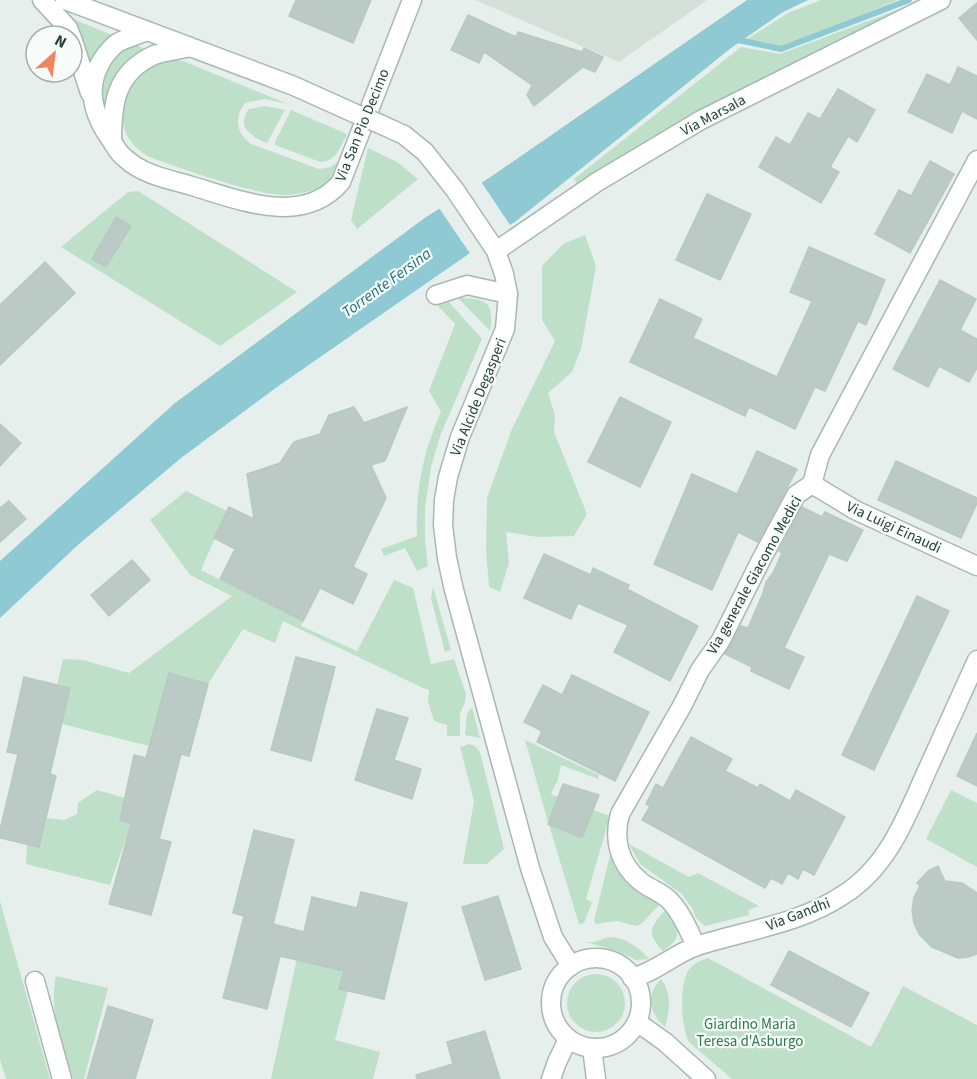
<svg xmlns="http://www.w3.org/2000/svg" width="977" height="1079" viewBox="0 0 977 1079" font-family="'Source Sans 3',sans-serif">
	<style>
		.built { fill: #d4dfda }
		.green { fill: #bfe0c8 }
		.water { fill: #8ec9d4 }
		.pier { fill: #e6efeb }
		.lines { fill: none; stroke-linecap: round; stroke-linejoin: round }
		.stream { stroke: #8ec9d4; stroke-width: 6 }
		.building { fill: #bbcac4; stroke: #b8c9c2; stroke-width: 1.5 }
		.minor-casing { stroke: #a8b8b2; stroke-width: 21 }
		.tertiary-casing { stroke: #a8b8b2; stroke-width: 21 }
		.minor { stroke: #fff; stroke-width: 18 }
		.tertiary { stroke: #fff; stroke-width: 18 }
		.tertiary-bridge-casing { stroke: #a8b8b2; stroke-width: 21; stroke-linecap: butt }
		.tertiary-bridge { stroke: #fff; stroke-width: 18 }
		.labels { text-anchor: middle; stroke-width: 4.5; stroke-linejoin: round; paint-order: stroke }
		.street-label { font-size: 15px; fill: #24423a; stroke: #f7fbf9 }
		.park-label { font-size: 15px; fill: #2d7a4b; stroke: #f7fbf9 }
		.water-label { font-size: 16px; font-style: italic; fill: #1c6f80; stroke: #f7fbf9 }
	</style>
	<rect width="100%" height="100%" fill="#e6efeb"/>
	<path class="built" d="M475,0H707L619,62Z"/>
	<g class="green">
		<path d="M821,0H898L783,47L747,39L788,13Z"/>
		<path d="M908,6L701,109L578,185L574,179L741,47L780,54Z"/>
		<path d="M73,19L112,35L97,49L90,60H88L82,37L72,22Z"/>
		<path d="M133,46H138L145,49C122,64 107,82 104,109C93,95 102,72 112,59C117,53 126,50 133,46Z"/>
		<path d="M173,60L183,61L288,104L264,99L245,103C233,119 237,133 251,144L319,169L331,167L341,160C336,171 332,184 320,188C309,192 290,196 279,195C245,190 210,178 177,167C165,162 150,159 140,151C113,129 117,92 143,72C152,65 163,63 173,60Z"/>
		<path d="M265,106L285,110L267,143C252,137 235,127 249,109Z"/>
		<path d="M291,110L347,134C340,147 337,161 320,162L275,145V142Z"/>
		<path d="M368,148L397,162L418,179L357,229L351,220Z"/>
		<path d="M138,191L297,292L220,346L61,247L128,192Z"/>
		<path d="M585,235L596,266L581,349L572,372L548,393L555,415L554,432L587,514L574,536L538,537L506,532L509,563L500,592L489,587L486,549L487,498L512,429L555,341L542,320V266L563,244Z"/>
		<path d="M458,298C485,298 495,301 490,331Z"/>
		<path d="M448,301L482,339L440,436L431,467L425,508V540L428,566L417,571L405,548L384,556L381,549L417,536C415,491 423,452 441,412L429,391L455,324L438,306Z"/>
		<path d="M186,491L227,511L201,570L303,621L301,626L357,651L394,580L413,588L431,664L454,659L466,694L465,702L460,714V736H447V725L434,721L428,702L429,690L425,689L283,621L275,643L243,629L208,684L169,674L149,746L62,724L70,688L57,685L63,659L83,660L129,673L232,596L190,575L150,520Z"/>
		<path d="M433,587L451,650L445,652L431,598Z"/>
		<path d="M472,707L480,738L465,735L467,714Z"/>
		<path d="M525,740L599,775L598,779L561,765L557,783H556L551,794L558,797L548,822Z"/>
		<path d="M469,744L475,746L480,752L504,849L487,864H463L474,801L460,747Z"/>
		<path d="M97,790L125,798L120,820L131,824L110,885L26,864L27,844L39,847L46,818L64,820L77,814L78,803Z"/>
		<path d="M951,790L977,803V867L926,839Z"/>
		<path d="M593,810L610,816L586,899L592,902L584,923L579,924L549,825L582,838Z"/>
		<path d="M629,844L689,877L698,873L759,906L748,910L749,915L705,926L696,918L692,908L682,894L640,864Z"/>
		<path d="M611,851L661,903L641,924L636,926L617,921L596,924L594,921Z"/>
		<path d="M0,901L50,1079H6L0,1060Z"/>
		<path d="M667,908C678,928 685,936 663,951C644,931 652,926 667,908Z"/>
		<path d="M608,937C626,937 637,946 649,959L636,960L617,951L586,942H595Z"/>
		<path d="M297,958L344,971L340,988L348,991L335,1040L380,1052L373,1079H271Z"/>
		<path d="M708,958L871,1047L903,986L977,1025V1079H732L689,1042C681,1028 679,985 688,971C693,964 699,961 708,958Z"/>
		<circle cx="596" cy="1003" r="29"/>
		<path d="M56,976L108,988L84,1079H73C63,1045 48,1011 56,976Z"/>
		<path d="M661,979C672,993 670,1011 665,1027C649,1013 645,996 661,979Z"/>
	</g>
	<path class="water" d="M747,0H808L783,12L731,48L516,221L277,387L181,458L79,544L0,618V561L175,403L426,217L489,178Z"/>
	<path class="pier" d="M480,180L512,228L471,255L439,208Z"/>
	<g class="lines">
		<path class="stream" d="M734,39L781,49L909,0"/>
	</g>
	<g class="building">
		<path d="M296,0H371L353,43L289,16Z"/>
		<path d="M977,3V40L959,18Z"/>
		<path d="M468,15L516,37L518,32L582,52L584,48L603,57L595,72L583,67L534,106L527,95L532,85L484,52L479,63L451,50Z"/>
		<path d="M958,67L977,76V119L962,111L952,133L908,112L927,74L950,85Z"/>
		<path d="M838,89L875,110L857,142L848,136L830,167L839,172L821,203L759,167L776,137L790,145L808,113L820,119Z"/>
		<path d="M930,161L954,174L910,253L875,234L899,190L911,196Z"/>
		<path d="M707,194L751,214L720,280L676,260Z"/>
		<path d="M116,217L131,226L106,267L92,259Z"/>
		<path d="M809,247L885,280L866,325L858,321L825,391L815,387L795,429L749,407L745,416L630,362L660,299L702,319L693,338L777,377L812,301L790,292Z"/>
		<path d="M45,262L75,293L0,365V305Z"/>
		<path d="M940,280L976,299L960,330L977,339V368L969,382L939,366L928,387L893,369Z"/>
		<path d="M620,397L671,422L640,487L588,462Z"/>
		<path d="M354,407L364,423L407,407L385,461L371,465L386,498L353,567L367,574L353,604L320,588L303,621L220,579L235,549L214,538L229,507L254,519L247,474L280,463L294,442L320,434L329,415Z"/>
		<path d="M0,424L21,443L0,466Z"/>
		<path d="M757,451L797,469L758,542L738,532L712,590L654,564L692,474L737,494Z"/>
		<path d="M896,461L977,498V503L961,538L878,500Z"/>
		<path d="M9,501L26,519L0,542V508Z"/>
		<path d="M802,507L822,517L825,512L863,530L847,561L829,554L784,648L804,657L789,689L751,671L752,667L725,654L741,626L748,628L763,593L766,582L773,573L782,553L779,551Z"/>
		<path d="M544,554L591,575L593,568L629,585L627,589L698,626L670,681L614,652L628,625L578,603L571,619L524,598Z"/>
		<path d="M132,560L150,580L109,616L91,595Z"/>
		<path d="M917,596L949,611L874,770L842,755Z"/>
		<path d="M296,657L335,667L311,761L271,750Z"/>
		<path d="M169,673L208,684L189,756L181,754L159,839L171,842L151,915L109,904L131,824L120,820L134,755L146,758Z"/>
		<path d="M572,675L649,712L615,781L537,742L542,731L524,722L543,685L562,695Z"/>
		<path d="M24,677L70,688L50,774L56,776L39,847L0,838V830L18,754L7,752Z"/>
		<path d="M377,709L408,718L394,760L421,769L412,799L355,780Z"/>
		<path d="M977,733V786L957,776Z"/>
		<path d="M691,737L732,759L725,771L758,788L760,784L790,801L796,790L845,817L814,875L803,869L798,879L788,873L782,884L771,878L765,888L642,820L650,806L646,804L656,784L663,788Z"/>
		<path d="M563,784L599,795L582,838L548,824Z"/>
		<path d="M254,830L294,840L273,924L304,932L312,897L357,908L361,892L407,903L384,999L339,989L344,971L280,956L267,1009L223,998L244,916L233,913Z"/>
		<path d="M938,866L945,881L962,883L977,893V954L969,957L958,958L932,947L919,934L914,923L912,910L914,897L920,886L917,883L928,871Z"/>
		<path d="M498,896L521,969L485,980L462,907Z"/>
		<path d="M789,951L869,993L851,1027L771,985Z"/>
		<path d="M108,1006L153,1020L135,1079H87Z"/>
		<path d="M485,1031L500,1079H417L416,1075L453,1064L447,1042Z"/>
	</g>
	<g class="lines">
		<g class="minor-casing">
			<g id="minor">
				<path d="M496,251L597,182L701,120L941,0"/>
				<path d="M436,295L467,285L508,294"/>
				<path d="M812,484L855,510L977,566"/>
				<path d="M696,946C689,931 682,914 671,902C663,892 649,889 640,881C619,864 613,839 620,814L682,706L700,670L721,640L762,558L796,495L812,484L820,455L977,160"/>
				<path d="M632,978C656,972 674,954 697,946C746,930 800,924 843,895C890,866 908,812 930,764C946,729 961,695 977,660"/>
				<path d="M35,981L62,1079"/>
				<path d="M637,1022L665,1042L706,1079"/>
				<path d="M551,1079L557,1062L568,1039"/>
			</g>
		</g>
		<g class="tertiary-casing">
			<g id="tertiary">
				<path d="M42,0L68,28L71,36"/>
				<path d="M65,0L294,86L354,113"/>
				<path d="M147,31C138,35 126,38 117,43C112,47 106,54 102,60C85,88 93,115 111,140C115,146 119,154 125,158C143,175 168,179 192,186C239,200 303,227 341,182L412,0"/>
				<path d="M72,38L90,93"/>
				<path d="M380,124L404,135L425,152L455,190L496,251L504,274L508,294L505,329L460,437L448,477L444,500L443,525L447,558L454,590L530,868L553,937L571,966"/>
				<path d="M112,141C112,104 115,73 154,55C165,51 179,50 190,47"/>
				<circle cx="596" cy="1003" r="45"/>
				<path d="M592,1048L596,1079"/>
			</g>
		</g>
		<use href="#minor" class="minor"/>
		<use href="#tertiary" class="tertiary"/>
		<g class="tertiary-bridge-casing">
			<path id="tertiary-bridge" d="M354,113L380,124"/>
		</g>
		<use href="#tertiary-bridge" class="tertiary-bridge"/>
	</g>
	<g class="labels">
		<g class="street-label">
			<text transform="translate(713 115) rotate(-28)" y="5">Via Marsala</text>
			<text transform="translate(362 125) rotate(-68)" y="5">Via San Pio Decimo</text>
			<text transform="translate(478 397) rotate(-68)" y="5">Via Alcide Degasperi</text>
			<text transform="translate(894 527) rotate(25)" y="5">Via Luigi Einaudi</text>
			<text transform="translate(754 575) rotate(-61)" y="5">Via generale Giacomo Medici</text>
			<text transform="translate(798 914) rotate(-21)" y="5">Via Gandhi</text>
		</g>
		<g class="park-label">
			<text x="750" y="1029">Giardino Maria<tspan x="750" dy="17">Teresa d'Asburgo</tspan></text>
		</g>
		<g class="water-label">
			<text transform="translate(386 282) rotate(-36)" y="6">Torrente Fersina</text>
		</g>
	</g>
	<g transform="translate(54 54) rotate(28)"><circle r="28" fill="#f7fbf9" stroke="#a3b1ad" stroke-width="1.5"/>
	<path d="M0-4.5L10 22L0 15L-10 22Z" fill="#f4845f"/>
	<text y="-9" font-size="16" font-weight="bold" text-anchor="middle" fill="#24423a">N</text>
	</g>
</svg>
